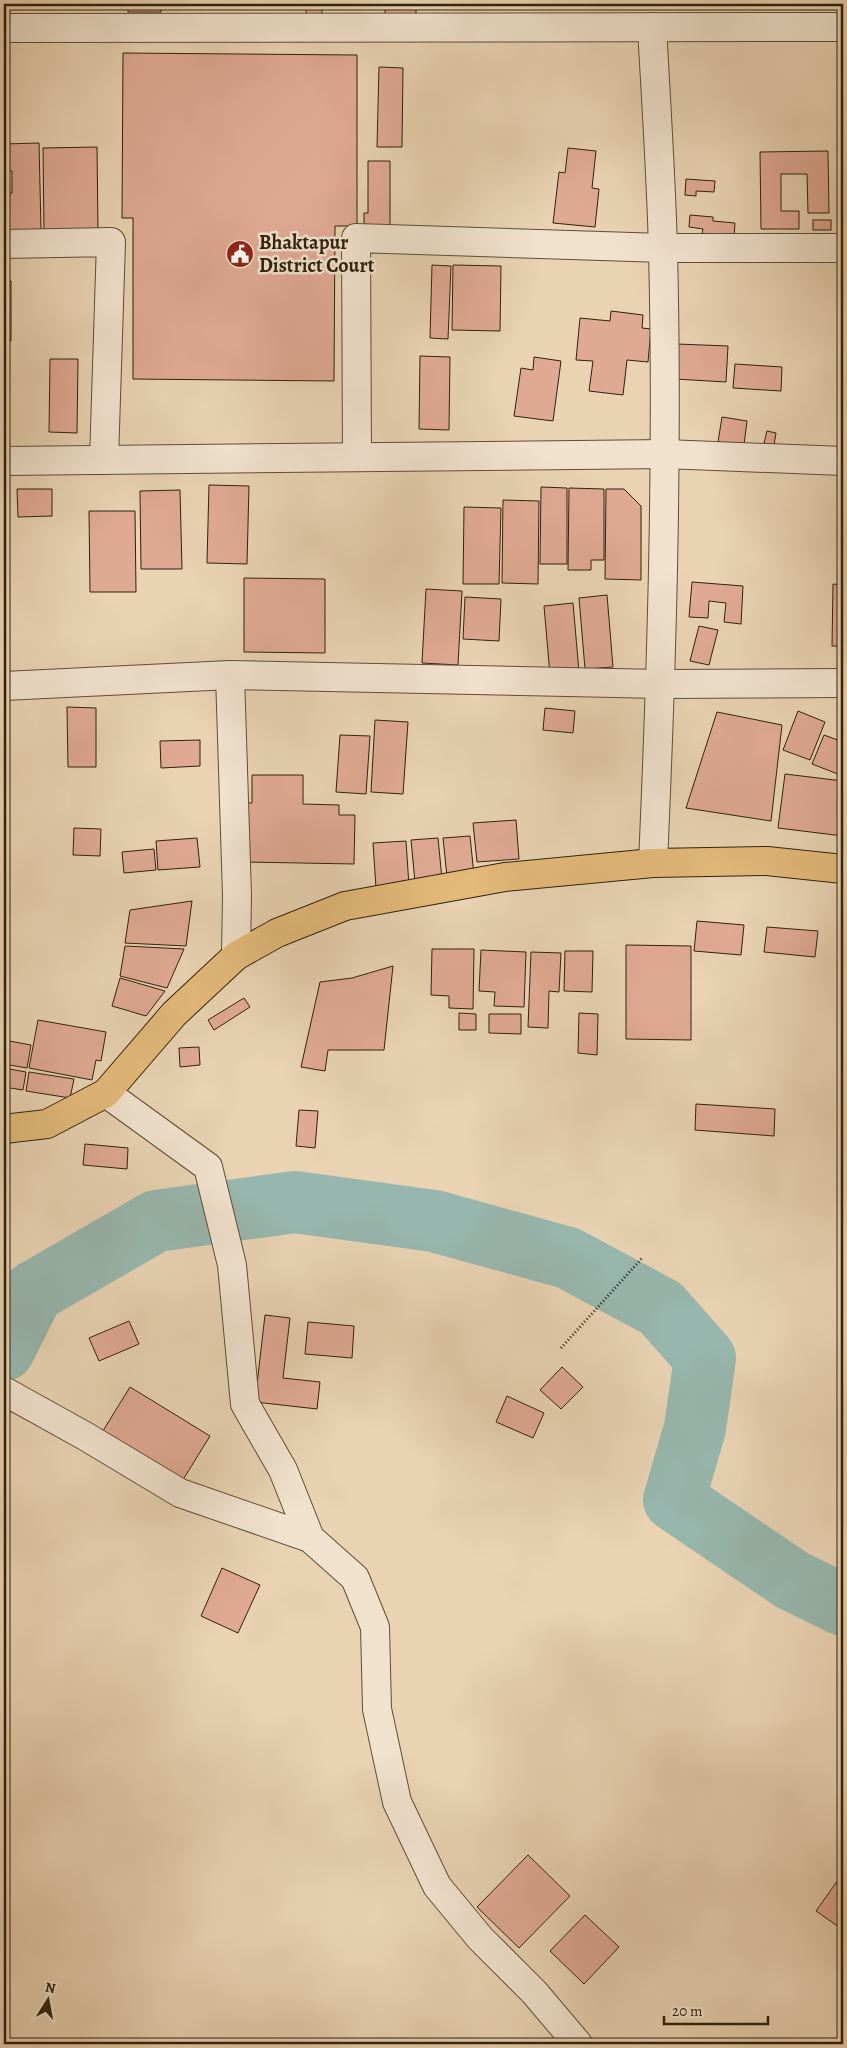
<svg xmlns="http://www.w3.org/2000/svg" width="847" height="2048" viewBox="0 0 847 2048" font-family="Alegreya,serif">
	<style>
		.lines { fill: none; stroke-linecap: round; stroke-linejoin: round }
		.river { stroke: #97b7ae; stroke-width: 62 }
		.building { fill: #e0a994; stroke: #2f210d }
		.minor-casing { stroke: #5e4e36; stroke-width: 30 }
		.primary-casing { stroke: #2f210d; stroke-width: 30 }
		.path { stroke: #2f210d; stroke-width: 3; stroke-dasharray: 1 2.5; stroke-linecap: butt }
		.minor { stroke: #f1e2ce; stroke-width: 28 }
		.primary { stroke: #e4ba7a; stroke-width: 28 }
		.labels { text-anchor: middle; stroke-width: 5; stroke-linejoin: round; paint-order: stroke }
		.poi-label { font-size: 20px; font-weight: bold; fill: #2f210d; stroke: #f1e2ce; text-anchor: start }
	</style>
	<rect width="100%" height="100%" fill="#e9d3b3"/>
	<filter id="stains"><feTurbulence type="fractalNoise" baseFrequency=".004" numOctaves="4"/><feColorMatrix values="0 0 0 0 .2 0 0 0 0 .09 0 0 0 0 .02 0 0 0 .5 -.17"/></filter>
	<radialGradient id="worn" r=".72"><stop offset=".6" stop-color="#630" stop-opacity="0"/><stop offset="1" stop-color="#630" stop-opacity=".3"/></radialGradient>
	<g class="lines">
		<path class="river" d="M4,1350L33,1292L156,1221L295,1202L434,1221L568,1258L661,1308L705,1358L695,1428L674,1500L792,1580L843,1605"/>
	</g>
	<g class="building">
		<rect x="128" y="4" width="33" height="8"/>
		<rect x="306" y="4" width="16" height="11"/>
		<path d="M385,4H416V18L385,19Z"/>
		<path d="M123,53L357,55V226H335L334,381L133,379V218H122Z"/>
		<path d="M379,67L403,68L402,147H377Z"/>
		<path d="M39,143L41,230H4V193H12V171H4V144Z"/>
		<path d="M97,147L98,231L44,232L43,148Z"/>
		<path d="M568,148L596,151L592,188L599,189L595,227L553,223L559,172L565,173Z"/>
		<path d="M828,151L829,213H808L807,174H781V211H799V229H761L760,152Z"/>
		<path d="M368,161H390V229H364V213H368Z"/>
		<path d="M686,179L715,181L714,192L696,191V196L685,195Z"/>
		<path d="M690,215L713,217V221L735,223L734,238L702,234L703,229L689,227Z"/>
		<rect x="813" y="220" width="18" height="10"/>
		<path d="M432,265L451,266L448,339L430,338Z"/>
		<path d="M453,265L501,266L500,331L452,330Z"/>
		<path d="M4,280L11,281V341H4Z"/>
		<path d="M843,306V373H840Z"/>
		<path d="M611,311L643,315L642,328L651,329L648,362L627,360L623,395L589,391L593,361L576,360L580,318L610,321Z"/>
		<path d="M677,344L728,346L726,382L675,379Z"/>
		<path d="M420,356L450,357L449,430L419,429Z"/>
		<path d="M534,357L561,361L553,421L514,416L521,368L533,370Z"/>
		<path d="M50,359H78L77,433L49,432Z"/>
		<path d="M735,364L782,367L781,391L733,388Z"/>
		<path d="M722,417L747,421L744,445L718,442Z"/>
		<path d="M767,431L776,433L774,445L764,443Z"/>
		<path d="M209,485L249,486L247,564L207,563Z"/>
		<path d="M541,487L567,488V564H540Z"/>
		<path d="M569,488L604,489V560H591V570H568Z"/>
		<path d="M17,489H52V516L18,517Z"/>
		<path d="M606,489H624L641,506V580L605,579Z"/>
		<path d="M180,490L182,569H141L140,491Z"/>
		<path d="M503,500L539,501L538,584L502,583Z"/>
		<path d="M464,507L501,508L499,584H463Z"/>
		<path d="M89,511H135L136,592H90Z"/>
		<path d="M244,578L325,579V653L244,652Z"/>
		<path d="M692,582L743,586L741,624L724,622L726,603L709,601L708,618L689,617Z"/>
		<path d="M833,584L843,585V646H832Z"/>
		<path d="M426,589L462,591L458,665L422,663Z"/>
		<path d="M607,595L613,667L585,669L579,598Z"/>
		<path d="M465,597L501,599L499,641L463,639Z"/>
		<path d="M573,603L579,672L550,675L544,606Z"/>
		<path d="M699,626L718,630L709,665L690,661Z"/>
		<path d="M67,707L96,708V767H68Z"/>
		<path d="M545,708L575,711L573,733L543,730Z"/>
		<path d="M798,711L825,722L810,760L783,750Z"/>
		<path d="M717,712L782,725L771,821L686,808Z"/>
		<path d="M375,720L408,722L403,794L371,792Z"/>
		<path d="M340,735L370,736L366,794L336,792Z"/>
		<path d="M824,735L843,742V776L812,764Z"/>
		<path d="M200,740V766L161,768L160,741Z"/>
		<path d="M785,774L843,781V836L778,828Z"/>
		<path d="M252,775H303V804L339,805V815H355L354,864L246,862L247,803H252Z"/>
		<path d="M516,820L519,859L477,862L473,823Z"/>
		<path d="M74,828L101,829L100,856L73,855Z"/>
		<path d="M470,836L474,875L447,877L443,838Z"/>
		<path d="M197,838L200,867L158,870L156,841Z"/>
		<path d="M438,838L442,879L415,882L411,840Z"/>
		<path d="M406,841L409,886L376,888L373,843Z"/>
		<path d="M154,849L156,870L124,873L122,852Z"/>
		<path d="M192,901L186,946L125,943L130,910Z"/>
		<path d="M697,921L744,925L741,955L694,951Z"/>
		<path d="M767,927L818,931L815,957L764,952Z"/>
		<path d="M626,945L691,946V1040L626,1039Z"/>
		<path d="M125,946L184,949L167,988L120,976Z"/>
		<path d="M432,949H474L473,1009L449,1008V996L431,995Z"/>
		<path d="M481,950L526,952L524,1007L494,1006L495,992L479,991Z"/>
		<path d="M565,951H593L592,992L564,991Z"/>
		<path d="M531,952L561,953L559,992L549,991L548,1028L528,1027Z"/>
		<path d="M393,966L384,1050H328L325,1071L301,1067L320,982L352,978Z"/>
		<path d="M120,978L165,991L146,1016L112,1006Z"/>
		<path d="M244,998L250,1007L214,1030L208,1020Z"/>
		<path d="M459,1013L476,1014V1030H459Z"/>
		<path d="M579,1013L598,1014L597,1055L578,1053Z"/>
		<path d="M489,1014H521V1034L489,1033Z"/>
		<path d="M38,1020L106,1032L101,1061L96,1060L92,1080L29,1068Z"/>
		<path d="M4,1040L31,1045L27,1068L4,1064Z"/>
		<path d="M199,1047L200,1065L180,1067L179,1048Z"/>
		<path d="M4,1068L26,1072L23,1090L4,1087Z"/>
		<path d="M29,1072L74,1079L70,1098L26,1091Z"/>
		<path d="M696,1104L775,1109L774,1136L695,1130Z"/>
		<path d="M299,1110L318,1111L315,1148L296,1146Z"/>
		<path d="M85,1144L128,1148L127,1169L83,1165Z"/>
		<path d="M265,1315L290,1318L283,1378L320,1382L317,1409L255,1402Z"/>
		<path d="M129,1321L139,1344L99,1361L89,1338Z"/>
		<path d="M308,1322L354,1326L352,1358L305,1354Z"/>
		<path d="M562,1367L583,1387L561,1409L540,1390Z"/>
		<path d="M130,1387L210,1436L181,1483L101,1434Z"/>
		<path d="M507,1396L544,1413L533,1438L496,1422Z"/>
		<path d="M222,1568L260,1585L238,1633L201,1616Z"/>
		<path d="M528,1855L570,1896L519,1948L477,1907Z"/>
		<path d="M843,1873V1930L816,1911Z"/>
		<path d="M585,1915L619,1947L584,1984L550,1951Z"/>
	</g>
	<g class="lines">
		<g class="minor-casing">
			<g id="minor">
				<path d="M652,27C656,101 661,175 663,249C668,454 662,659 653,863"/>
				<path d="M4,28L843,27"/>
				<path d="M4,244L111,242L104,460"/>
				<path d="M357,457L356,238L663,248H843"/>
				<path d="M4,461L665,454L843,461"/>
				<path d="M230,675L237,895L236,956"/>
				<path d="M4,686L230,675L661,684L843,683"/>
				<path d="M106,1093L208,1167L232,1265L245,1404L283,1470L310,1538L355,1578L375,1627L377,1709L397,1802L437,1886L480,1938L534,1992L578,2044"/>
				<path d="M4,1391L85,1436L180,1493L310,1538"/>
			</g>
		</g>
		<g class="primary-casing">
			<path id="primary" d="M4,1129L47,1124L106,1093L174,1014L236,956L277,933L345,906L505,877L653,863L767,861L843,869"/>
		</g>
		<path class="path" d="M561,1348L643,1257"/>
		<use href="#minor" class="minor"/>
		<use href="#primary" class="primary"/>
	</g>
	<defs>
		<g id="civic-disc" transform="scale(1.4375)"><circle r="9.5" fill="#8f2418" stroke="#f1e2ce"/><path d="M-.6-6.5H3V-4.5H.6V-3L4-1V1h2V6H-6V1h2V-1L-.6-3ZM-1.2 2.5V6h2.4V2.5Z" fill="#fff"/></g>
	</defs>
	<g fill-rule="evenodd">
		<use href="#civic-disc" x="240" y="254"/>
	</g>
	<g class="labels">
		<g class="poi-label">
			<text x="259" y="249">Bhaktapur<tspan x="259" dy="23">District Court</tspan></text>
		</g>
	</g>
	<rect width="847" height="2048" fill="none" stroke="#e9d3b3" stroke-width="20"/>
	<rect x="5" y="5" width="837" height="2038" fill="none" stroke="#2f210d" stroke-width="2.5"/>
	<rect x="10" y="10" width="827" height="2028" fill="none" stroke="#2f210d"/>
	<g transform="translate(48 2000) rotate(11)" stroke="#f1e2ce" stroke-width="4" paint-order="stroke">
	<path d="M0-4L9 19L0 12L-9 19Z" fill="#2f210d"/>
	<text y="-8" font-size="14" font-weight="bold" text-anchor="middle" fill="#2f210d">N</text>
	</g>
	<path d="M664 2016v8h104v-8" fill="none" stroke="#2f210d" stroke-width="2.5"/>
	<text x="672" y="2016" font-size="15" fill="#2f210d" stroke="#f1e2ce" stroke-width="4" paint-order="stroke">20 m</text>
	<rect width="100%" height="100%" filter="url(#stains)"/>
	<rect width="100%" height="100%" fill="url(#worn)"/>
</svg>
